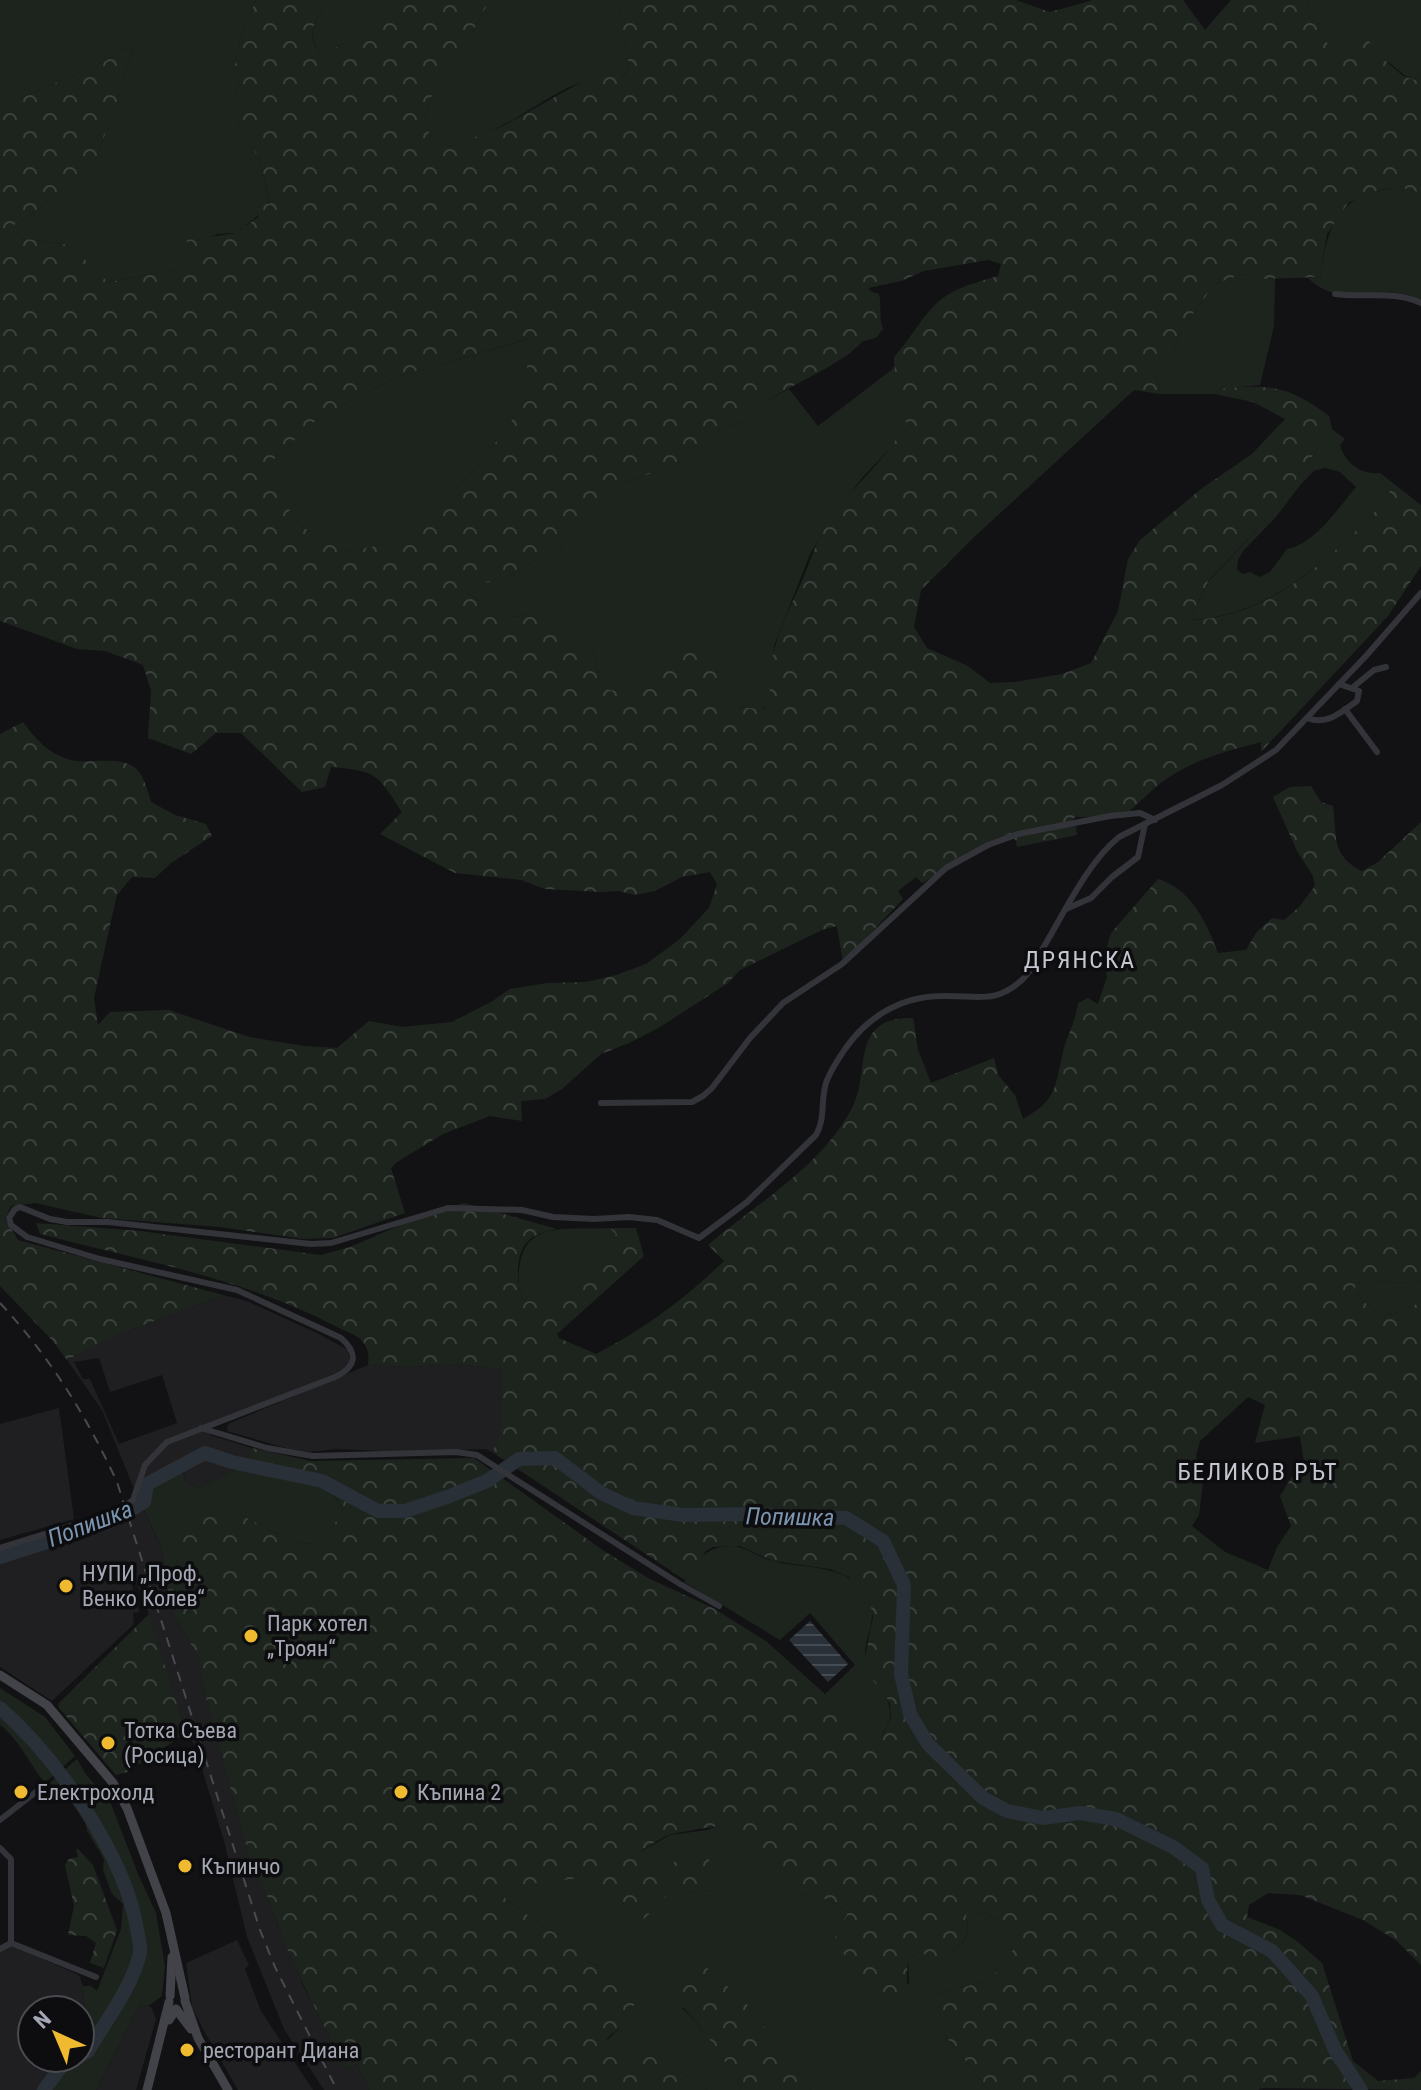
<svg xmlns="http://www.w3.org/2000/svg" width="1421" height="2090" viewBox="0 0 1421 2090" font-family="'Roboto Condensed',sans-serif">
	<style>
		.built { fill: #1f1e21; fill-rule: evenodd }
		.grass { fill: #1d241e; fill-rule: evenodd }
		.forest { fill: url(#forest-crowns); fill-rule: evenodd }
		.water { fill: url(#water-rules) }
		.lines { fill: none; stroke-linecap: round; stroke-linejoin: round }
		.river { stroke: #293037; stroke-width: 14 }
		.street { stroke: #333439; stroke-width: 6 }
		.secondary { stroke: #414349; stroke-width: 9 }
		.rail { stroke: #484a50; stroke-width: 2; stroke-dasharray: 10 8; stroke-linecap: butt }
		.poi-dot { fill: #efba2f; stroke: #0d0d0f; stroke-width: 3 }
		.labels { text-anchor: middle; stroke-width: 7; stroke-linejoin: round; paint-order: stroke }
		.poi-label { font-size: 22px; fill: #a4a8b4; stroke: #0d0d0f; text-anchor: start }
		.neighbourhood-label { font-size: 24px; letter-spacing: 2px; fill: #c5c7d0; stroke: #0d0d0f }
		.water-label { font-size: 24px; font-style: italic; fill: #7b94af; stroke: #0d0d0f }
	</style>
	<defs>
		<pattern id="forest-crowns" width="20" height="18" patternUnits="userSpaceOnUse" patternTransform="scale(2)"><rect width="20" height="18" fill="#1d241e"/><path d="M2 6a3 3 0 1 1 6 0M12 15a3 3 0 1 1 6 0" fill="none" stroke="#3b413c"/></pattern>
		<pattern id="water-rules" width="6" height="5" patternUnits="userSpaceOnUse" patternTransform="scale(2)"><rect width="6" height="5" fill="#293037"/><path d="M0 2.5h6" fill="none" stroke="#454b52"/></pattern>
	</defs>
	<rect width="100%" height="100%" fill="#121214"/>
	<g class="built">
		<path d="M223,1295L247,1301L319,1334L348,1350L350,1362L339,1372L216,1425L208,1431L210,1435L252,1448L245,1465L199,1488L186,1483L183,1469L154,1482L139,1500L162,1549L167,1592L174,1614L198,1657L207,1702L250,1860L262,1880L277,1924L304,1987L346,2069L357,2064L370,2090H324L284,2029L247,1937L224,1841L195,1746L185,1730L144,1599L127,1566L139,1612L133,1613L134,1624L52,1701L0,1667V1560L115,1522L113,1513L138,1499L102,1410L67,1360L115,1336ZM99,1358L110,1392L162,1375L177,1423L119,1444L90,1379H83L74,1362Z"/>
		<path d="M456,1364L504,1369L500,1435L492,1452L486,1449L404,1452L337,1449L309,1452L286,1448L227,1431L228,1424L368,1365L408,1367Z"/>
		<path d="M59,1408L74,1519L0,1540V1424Z"/>
		<path d="M237,1940L249,1965L245,1969L261,2011L313,2090H238L203,2029L192,2007L186,1963Z"/>
		<path d="M11,1945L79,1975L83,1986L85,2012L80,2014V2010H32V2058H66L53,2090H0V1951Z"/>
		<path d="M140,2004L151,2007L156,2019L136,2090H96Z"/>
	</g>
	<g class="grass">
		<path d="M0,0H256L240,40L235,65L239,83L236,96L240,132L260,159L270,205L237,233L217,234L187,249L182,269L107,282L70,245L20,238L14,225L27,218L93,166L117,103L133,48L121,50L104,62L0,107Z"/>
		<path d="M327,0H395L361,36L321,54C304,34 318,19 327,0Z"/>
		<path d="M490,0H618L629,66L622,78C585,67 536,109 503,125C485,134 468,140 450,147L431,138L425,119L433,92L453,67Z"/>
		<path d="M1308,0H1421V74L1415,80C1403,76 1398,69 1388,62C1374,54 1348,48 1332,51L1306,11Z"/>
		<path d="M1399,187L1421,193V301C1382,277 1347,315 1308,278L1320,277C1329,221 1337,195 1399,187Z"/>
		<path d="M1243,274L1261,279H1275L1274,326L1260,385L1220,389L1215,394H1160L1159,382L1151,370L1154,362L1172,355L1182,328L1215,284Z"/>
		<path d="M529,339L526,400L478,467L396,542L345,552L299,525L262,469L321,416L399,376Z"/>
		<path d="M894,368L906,423L897,441L862,478L835,513L810,554L774,646L770,703C759,713 757,709 744,708C738,707 730,710 724,712L718,709L716,665L637,684L628,692L609,690L599,679L593,649L572,635L560,621L548,615L537,613L515,617L480,609L477,599L467,593V589L511,575L548,553L575,543L577,532L608,489L676,464L705,436L746,420L761,403L789,389L818,426Z"/>
		<path d="M1332,429L1345,439L1340,445C1345,463 1361,475 1380,473L1391,495C1335,553 1275,616 1189,620L1209,581L1270,516ZM1325,468L1340,472L1356,487C1338,508 1315,544 1287,549L1270,572L1260,577L1250,572L1243,574L1237,570L1238,560L1243,551L1276,517L1301,484L1314,471Z"/>
		<path d="M609,1228L617,1234L611,1244L550,1299L541,1303L523,1299C517,1286 518,1276 520,1263C528,1218 575,1231 609,1228Z"/>
		<path d="M1365,1279C1383,1281 1402,1285 1421,1280V1302L1394,1314L1381,1316L1360,1298L1355,1289L1356,1284Z"/>
		<path d="M245,1465L328,1487L343,1509L335,1523L315,1543L296,1544L230,1509L179,1552L167,1592L162,1549L139,1499L154,1482L182,1468L186,1483L199,1488Z"/>
		<path d="M732,1546C746,1547 758,1557 772,1561C807,1570 857,1562 871,1606C876,1625 861,1646 866,1660C872,1677 892,1698 890,1715C890,1722 884,1730 882,1737L871,1742L825,1694L855,1665L810,1613L780,1640L684,1582C700,1559 701,1548 732,1546Z"/>
		<path d="M0,1688L45,1717L75,1756L45,1783C30,1765 19,1739 0,1725Z"/>
		<path d="M77,1759L85,1773L111,1804L138,1874L156,1913L165,1966L162,1996L148,2006L140,2004L96,2090H53L66,2058H80V2014L85,2012L83,1986H91L97,1991L121,1929L123,1904L112,1894L103,1870L104,1859L87,1831L83,1812L46,1786Z"/>
		<path d="M723,1824H733L804,1896L814,1893L848,1912L909,1985L908,1960L918,1952L943,1959C962,1945 972,1938 966,1914C990,1907 1006,1926 1019,1943L991,1980L936,1994L927,2013L989,2090H811L746,2003L682,2008C707,2031 726,2060 741,2090H707L649,2050H614L604,2043L621,2027V2014L647,1997L635,1982L588,1962L579,1944L545,1928L505,1898L495,1887L589,1877L644,1919L668,1895L711,1890L704,1848L654,1871L635,1855L670,1835L707,1830Z"/>
	</g>
	<g class="forest">
		<path d="M256,0H327C318,19 303,34 321,54L361,36L395,0H490L453,67L433,92L425,119L431,138L450,147L505,125L592,76L607,73L623,77L629,66L618,0H1016L1050,12L1093,0H1183L1205,30L1231,0H1308L1306,11L1332,50L1344,49L1361,32L1387,62L1403,76L1415,80L1421,74V193L1399,187L1379,190L1348,203L1327,234L1320,277L1261,279L1243,274L1215,284L1182,328L1172,355L1154,362L1151,370L1159,382L1160,394L1134,390L973,538L921,590L914,627L927,648L968,666L990,683L1015,682L1062,674L1091,663L1118,611L1128,559L1140,540L1201,489L1252,454L1285,419L1253,402L1215,394L1219,389C1269,384 1288,385 1329,416L1332,429L1270,516L1209,580L1189,620C1274,618 1336,552 1391,495L1380,473L1421,505V566L1388,616L1261,752V742C1227,751 1191,760 1162,782C1149,792 1137,805 1124,816L1075,817L1067,827L1076,826L1077,835L1017,847L1016,841L1008,834L922,883L916,877L898,891L903,899L843,962L837,926L822,930L740,970L728,983L660,1027L629,1043L601,1054L562,1089L545,1099L521,1101L522,1121L490,1116L443,1134L397,1162L391,1168L405,1213L333,1238L304,1239L220,1227L102,1218L35,1203L11,1206L5,1219L18,1240L223,1295L115,1336L67,1360L52,1340L0,1286V734L23,722C36,740 48,753 70,760C78,762 87,761 95,761C134,760 141,764 151,802L175,815L206,824L212,836L171,863L155,878L132,877L117,895L112,916L94,998L98,1025L110,1012L169,1010L249,1037L304,1046L337,1048L369,1021L402,1027L452,1022L491,1002L510,989L547,983L586,982L616,975L646,964L680,939L709,908L717,884L710,872L682,877L655,891L635,895L618,891L601,892L545,889L521,880L455,873L380,834L402,812C377,774 378,771 331,767L325,787L302,792L241,733H216L191,754L148,738L151,691L143,665L105,651L77,649L0,621V107L104,62L121,50L133,48L117,103L93,166L27,218L14,225L20,238L70,245L108,282L182,269L187,240L237,233L258,217L259,202L270,204L260,159L240,132L236,96L239,83L235,65L240,40ZM988,260L1001,264L998,276C975,283 951,288 934,306C919,321 909,341 894,357L895,379L906,423C889,456 860,480 837,509C815,538 812,561 797,592C778,633 768,656 770,703L763,709L732,707L724,712L719,709L716,665L709,648C673,640 651,671 628,692L609,690L599,679L593,649L572,635L560,621L548,615L537,613L515,617L480,609L477,599L467,593V589L511,575L548,553L575,543C580,521 604,510 608,489L676,464L705,436L746,420L761,403L825,369L849,354L863,341L876,338L883,329C878,317 882,306 879,294L872,292L868,288L901,281L924,271ZM528,339L526,400L478,467L396,542L345,552L299,525L263,469L321,416L399,376Z"/>
		<path d="M1311,786L1321,802L1333,806C1337,837 1331,856 1362,871L1378,862L1421,822V1280C1402,1285 1383,1281 1365,1279L1356,1284L1355,1289L1360,1298L1381,1316L1394,1314L1421,1302V1965L1397,1941L1363,1920L1300,1895L1268,1893L1249,1905L1247,1917L1280,1930L1298,1942L1322,1963L1353,2061L1378,2081L1414,2078L1421,2071V2090L1261,2088L1258,2090H989L927,2013L936,1994L991,1980L1018,1943C1006,1926 991,1907 966,1914C972,1938 961,1945 943,1960L918,1952L908,1960C905,1979 912,1995 891,2005L833,1943L848,1912L814,1893L804,1896L733,1825C726,1824 677,1832 669,1835C658,1839 646,1848 636,1855L654,1871L704,1848L715,1874L711,1890L668,1895L644,1919L589,1877L496,1888L505,1898L545,1928L579,1944L588,1962L635,1982L647,1997L621,2014V2027L609,2036L605,2043L614,2050H649L707,2090H370L357,2064L346,2069C325,2028 304,1988 286,1946C274,1917 266,1887 250,1860L207,1702L198,1657L174,1614L167,1592L179,1552L182,1524L200,1506L230,1509L296,1544L315,1543L335,1523L343,1509L329,1487L245,1465L252,1448L311,1461L474,1458L604,1551L648,1578L713,1608L767,1642L825,1694L871,1742L882,1737L891,1717L890,1704L885,1695L863,1668L873,1617L870,1603L849,1577L830,1569L773,1561L740,1546H732L713,1547L706,1551L685,1580L492,1452L500,1435L503,1369L456,1364L408,1367L368,1365C369,1357 369,1350 363,1342C358,1335 345,1331 337,1327C250,1280 136,1259 40,1234L36,1223L140,1231L321,1255L350,1247L426,1214L464,1203L557,1229C546,1231 535,1234 527,1242C515,1255 516,1285 523,1299L541,1303L550,1299L611,1244L616,1234L609,1228H636L644,1256L557,1334L559,1338L596,1354C644,1329 685,1299 724,1261L708,1245C757,1203 823,1166 853,1106C871,1070 849,1017 913,1018L918,1050L931,1083L994,1058L999,1076L1015,1095L1023,1119C1057,1100 1055,1087 1063,1052C1067,1035 1076,1021 1078,1003L1088,998L1098,1004L1107,977L1104,958L1111,933L1158,879C1192,890 1206,922 1218,953L1246,950L1256,933L1272,918L1284,920L1299,907L1315,886L1313,876L1297,851L1273,797L1290,787ZM1248,1397L1265,1405L1255,1443L1300,1436L1304,1463L1299,1465L1280,1496L1291,1526L1277,1547L1268,1570L1225,1552L1192,1526L1199,1515L1203,1481L1196,1456L1200,1441Z"/>
		<path d="M113,1513L115,1522L0,1560V1549Z"/>
		<path d="M149,1614L186,1733L127,1772L116,1775L59,1708L58,1704Z"/>
		<path d="M78,1849L93,1865L117,1930L104,1968L90,1963L96,1943L86,1936L68,1935L74,1906L65,1865L69,1859L78,1857L76,1850Z"/>
		<path d="M698,1965L705,1966L746,2003L811,2090H741C730,2068 717,2049 702,2029C693,2017 682,2008 674,1993L677,1984Z"/>
	</g>
	<path class="water" d="M810,1621L848,1664L828,1682L789,1640Z"/>
	<g class="lines">
		<g class="river">
			<path d="M0,1557L110,1522L144,1502L147,1484L205,1453L232,1462L322,1481L378,1511H405L447,1497L487,1481L519,1459L555,1458L601,1493L633,1508L683,1515L752,1514L846,1518L883,1541L904,1585L901,1674L910,1714L928,1744L983,1798L1007,1811L1043,1818L1080,1813L1116,1819L1173,1847L1202,1868L1208,1900L1222,1925L1272,1951L1312,1996L1335,2050L1361,2090"/>
			<path d="M0,1708C56,1757 125,1855 137,1929C138,1937 141,1946 140,1953C132,1988 106,2020 88,2051L80,2056"/>
			<path d="M44,2090L61,2067L76,2058"/>
		</g>
		<g class="street">
			<path d="M1335,294C1364,298 1395,290 1421,303"/>
			<path d="M1352,688L1374,670L1386,667"/>
			<path d="M1345,709L1377,752"/>
			<path d="M1307,718C1327,726 1341,712 1357,701L1359,691L1339,684"/>
			<path d="M1066,909L1091,898L1112,877L1138,857L1145,824"/>
			<path d="M601,1103L692,1102L703,1096L712,1088L750,1038L783,1003L842,964L946,868L988,845L1018,834L1110,816L1140,813L1155,820"/>
			<path d="M201,1428L267,1448L313,1456L456,1452L477,1455L680,1584L719,1606"/>
			<path d="M0,1548L118,1511L133,1500L145,1465L167,1442L335,1377C356,1367 359,1354 341,1338L237,1290L100,1259L27,1237L11,1225L9,1218L15,1209L20,1207L50,1219L67,1222H108L311,1244L331,1243L448,1208L522,1210L553,1217L594,1219L629,1217L657,1220L699,1238L747,1202L816,1135C825,1120 821,1103 825,1087C827,1075 838,1060 845,1049C868,1016 902,996 943,996C977,995 995,1005 1023,979C1033,969 1039,954 1046,943C1066,909 1089,861 1119,837L1222,785L1276,750L1366,656L1421,593"/>
			<path d="M0,1820L41,1788"/>
			<path d="M0,1848L11,1859V1943"/>
			<path d="M0,1949L11,1943L96,1977"/>
		</g>
		<g class="secondary">
			<path d="M0,1675L47,1705L113,1783L127,1808L166,1913L185,1998"/>
			<path d="M170,1996L172,1957"/>
			<path d="M185,2001L198,2038L228,2090"/>
			<path d="M169,2020L176,2009L191,2029"/>
			<path d="M147,2090L169,2002"/>
		</g>
		<path class="rail" d="M0,1303C50,1357 86,1415 117,1482L260,1930L275,1967L337,2090"/>
	</g>
	<g class="poi-dot">
		<circle cx="66" cy="1586" r="8"/>
		<circle cx="251" cy="1636" r="8"/>
		<circle cx="108" cy="1743" r="8"/>
		<circle cx="21" cy="1792" r="8"/>
		<circle cx="401" cy="1792" r="8"/>
		<circle cx="185" cy="1866" r="8"/>
		<circle cx="187" cy="2050" r="8"/>
	</g>
	<g class="labels">
		<g class="poi-label">
			<text x="82" y="1581">НУПИ „Проф.<tspan x="82" dy="25">Венко Колев“</tspan></text>
			<text x="267" y="1631">Парк хотел<tspan x="267" dy="25">„Троян“</tspan></text>
			<text x="124" y="1738">Тотка Съева<tspan x="124" dy="25">(Росица)</tspan></text>
			<text x="37" y="1800">Електрохолд</text>
			<text x="417" y="1800">Къпина 2</text>
			<text x="201" y="1874">Къпинчо</text>
			<text x="203" y="2058">ресторант Диана</text>
		</g>
		<g class="neighbourhood-label">
			<text x="1080" y="968">ДРЯНСКА</text>
			<text x="1258" y="1480">БЕЛИКОВ РЪТ</text>
		</g>
		<g class="water-label">
			<text transform="translate(790 1517) rotate(1)" y="8">Попишка</text>
			<text transform="translate(90 1524) rotate(-21)" y="8">Попишка</text>
		</g>
	</g>
	<g transform="translate(56 2034) rotate(316)"><circle r="38" fill="#0d0d0f" stroke="#494b51" stroke-width="2"/>
	<path d="M0-6L14 30L0 20L-14 30Z" fill="#efba2f"/>
	<text y="-12" font-size="22" font-weight="bold" text-anchor="middle" fill="#a4a8b4">N</text>
	</g>
</svg>
